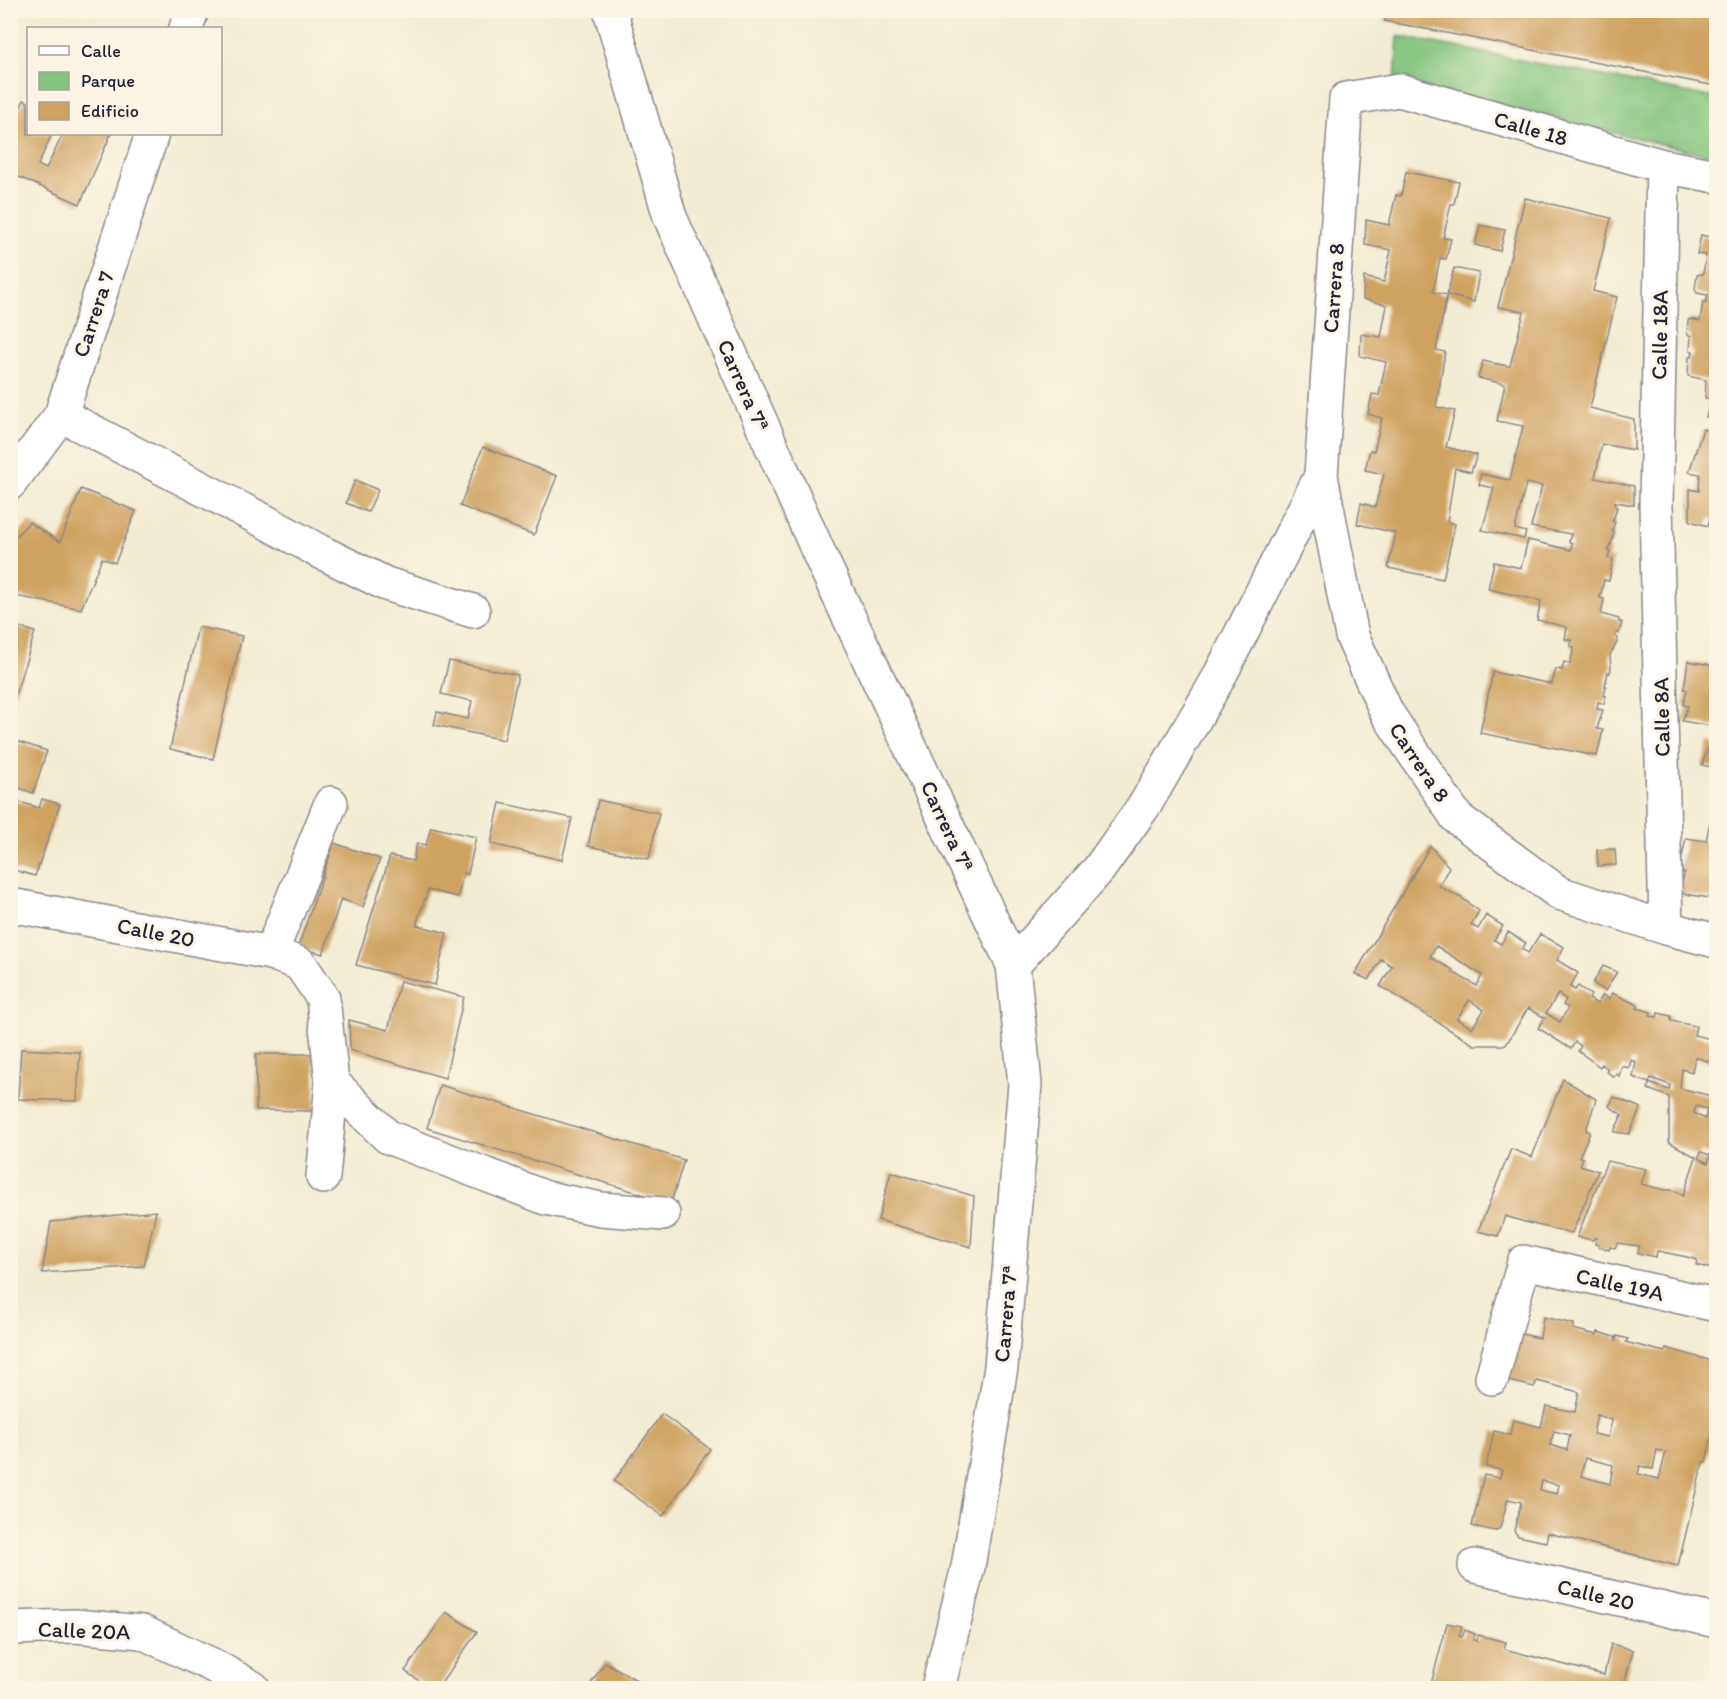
<svg xmlns="http://www.w3.org/2000/svg" width="1727" height="1699" viewBox="0 0 1727 1699" font-family="Itim,sans-serif">
	<style>
		.green { fill: #84c57e; stroke: #53745c; stroke-width: 1.5 }
		.building { fill: #cfa261; fill-rule: evenodd }
		.lines { fill: none; stroke-linecap: round; stroke-linejoin: round }
		.minor-casing { stroke: #8a8788; stroke-width: 36 }
		.minor { stroke: #fff; stroke-width: 33 }
		.labels { text-anchor: middle; stroke-width: 6; stroke-linejoin: round; paint-order: stroke }
		.street-label { font-size: 22px; fill: #22223b; stroke: #fcf5e5 }
	</style>
	<rect width="100%" height="100%" fill="#fcf5e5"/>
	<filter id="ink" filterUnits="userSpaceOnUse"><feTurbulence type="fractalNoise" baseFrequency=".0167" numOctaves="2"/><feDisplacementMap in="SourceGraphic" scale="12" xChannelSelector="R" yChannelSelector="G"/><feConvolveMatrix kernelMatrix="1 2 1 2 8 2 1 2 1" color-interpolation-filters="sRGB"/></filter>
	<filter id="wash" filterUnits="userSpaceOnUse"><feTurbulence type="fractalNoise" baseFrequency=".008" numOctaves="4" result="noise"/><feDisplacementMap in="SourceGraphic" scale="24" xChannelSelector="R" yChannelSelector="G"/><feGaussianBlur stdDeviation="1.35" result="paint"/><feColorMatrix in="noise" values="0 0 0 0 0 0 0 0 0 0 0 0 0 0 0 0 0 1.4 0 .05"/><feComposite in="paint" operator="in"/></filter>
	<g filter="url(#wash)">
		<rect width="100%" height="100%" fill="#f3ecd4"/>
		<path class="green" d="M1398,36L1716,98V157L1395,81Z"/>
		<g id="blocks">
			<g class="building">
				<path d="M1384,10H1716V86L1385,21Z"/>
				<path d="M24,100L28,102V134H52L38,165L46,169L63,134H111L80,204L10,173V129Z"/>
				<path d="M1406,172L1459,182L1454,204H1451L1443,238L1451,239L1446,259L1440,258L1433,292L1447,295L1436,350L1445,352L1436,407L1455,411L1446,447L1477,455L1471,472L1455,468L1447,522L1455,524L1443,579L1388,568L1396,533L1357,524L1361,503L1375,507L1384,474L1365,470L1370,450L1374,451L1382,418L1368,414L1372,394L1379,395L1386,362L1360,356L1361,334L1381,337L1387,305L1363,299L1364,277L1384,282L1391,250L1365,245L1366,220L1389,225L1396,195L1401,196Z"/>
				<path d="M1525,198L1611,218L1593,291L1617,297L1590,408L1634,419V450L1602,444L1595,478L1634,486V505L1615,502V506L1617,507L1614,518H1613L1612,521L1615,522L1612,531L1614,532L1611,545L1610,544L1608,551H1610L1608,558L1613,559L1609,581L1604,580L1600,598L1604,599L1601,614L1619,619V622H1622L1619,633H1616L1615,637L1618,638L1617,642L1610,655L1611,668L1610,673L1608,672L1605,686H1606L1604,695L1606,696L1604,704L1598,702L1597,709L1603,710L1597,729L1603,730L1597,756L1480,733L1493,672L1552,684L1556,669L1562,670L1564,662L1570,664L1574,647L1570,646L1572,640L1565,639L1567,627L1537,620L1541,601L1488,589L1494,562L1521,568L1528,540L1571,550L1572,543L1569,542L1571,534L1531,527L1542,486L1526,483L1515,529L1526,532L1524,539L1482,530L1494,488L1479,485L1481,474L1510,480L1523,426L1497,421L1505,384L1478,378L1483,361L1508,366H1510L1511,362L1524,312L1498,307Z"/>
				<path d="M1480,225L1505,230L1500,251L1475,245Z"/>
				<path d="M1701,235L1716,238V419L1706,417L1712,399L1705,398L1706,380L1688,376L1689,357H1692L1693,351H1690L1691,336L1687,334L1688,321L1690,319L1700,321L1703,302L1706,303L1708,295L1697,293L1695,289L1697,275L1703,274L1706,255L1697,254Z"/>
				<path d="M1454,268L1479,273L1474,302L1447,295Z"/>
				<path d="M1703,429L1716,433V520L1710,518L1708,526L1690,521V489L1699,491L1700,474L1689,472Z"/>
				<path d="M483,447L557,476L534,535L460,506Z"/>
				<path d="M355,480L378,490L368,512L346,503Z"/>
				<path d="M81,489L136,511L115,563L102,558L81,609L10,595V543L29,522L60,542Z"/>
				<path d="M10,624L35,632L11,709H10Z"/>
				<path d="M198,627L242,636L213,759L170,749Z"/>
				<path d="M449,661L518,675L504,740L434,725L437,712L468,719L472,701L441,694Z"/>
				<path d="M1688,661L1716,666V727L1682,721L1688,706L1683,705L1687,690L1684,689Z"/>
				<path d="M10,739L47,751L33,793L10,785Z"/>
				<path d="M1710,742L1716,745V763L1715,768L1702,765Z"/>
				<path d="M10,799L39,808L42,799L60,804L35,876L10,869Z"/>
				<path d="M598,800L659,813L649,859L588,846Z"/>
				<path d="M500,803L572,818L562,860L491,844Z"/>
				<path d="M1711,818L1716,819V899L1679,893L1685,873L1679,871L1686,838L1706,841Z"/>
				<path d="M431,827L476,837L468,874L463,873L458,897L428,890L416,925L447,933L435,985L356,965L390,856L413,861L417,843L426,845Z"/>
				<path d="M334,843L380,859L363,907L341,899L323,954L298,947Z"/>
				<path d="M1430,846L1449,867L1439,886L1463,899L1479,911L1471,925L1478,929L1486,915L1503,926L1494,940L1501,944L1508,932L1526,943L1522,949L1528,953L1540,934L1564,947L1557,960L1578,973L1570,987L1575,990L1578,986L1591,995L1589,999L1597,1004L1603,995L1609,999L1612,993L1638,1005L1637,1008L1651,1012L1650,1016L1657,1017L1658,1013L1671,1016V1021L1696,1026L1694,1035L1716,1040V1064L1695,1057L1692,1072L1682,1069L1680,1088L1711,1096L1716,1079V1270L1696,1265L1697,1260L1687,1257L1657,1251L1656,1257L1638,1253L1639,1246L1617,1243L1615,1248L1610,1247L1609,1250L1599,1247V1245L1595,1244L1597,1238H1594L1593,1240L1577,1237L1607,1161L1646,1169L1641,1184L1665,1190H1671L1678,1192L1683,1196L1696,1157L1669,1142V1097L1648,1089L1649,1083L1669,1090L1670,1085L1651,1078L1649,1083L1633,1077L1636,1062L1631,1060L1629,1068L1622,1066L1619,1076L1616,1074L1614,1077L1606,1071L1608,1069L1602,1064L1600,1067L1578,1051L1581,1046L1575,1042L1571,1049L1538,1028L1545,1018L1528,1008L1506,1045H1474L1380,986L1392,966L1381,959L1369,980L1355,974ZM1436,946L1482,975L1477,986L1452,972L1453,970L1430,957ZM1558,994L1566,999L1563,1005L1568,1008L1560,1022L1546,1013ZM1469,1000L1484,1010L1472,1028L1457,1019ZM1696,1106L1707,1109L1705,1119L1694,1113ZM1701,1152L1710,1155L1708,1163L1698,1158Z"/>
				<path d="M1615,849L1616,865L1598,866L1597,850Z"/>
				<path d="M1603,966L1617,972L1605,991L1593,983Z"/>
				<path d="M400,981L464,997L445,1078L350,1050L349,1020L388,1030Z"/>
				<path d="M21,1049L80,1052L77,1101L18,1099Z"/>
				<path d="M256,1054H315V1111L256,1110Z"/>
				<path d="M1563,1079L1596,1099L1586,1130L1590,1132L1579,1157L1583,1158L1580,1165L1598,1171L1572,1233L1528,1223L1505,1216L1498,1236L1478,1231L1511,1149L1532,1157Z"/>
				<path d="M440,1085L684,1160L671,1203L427,1128Z"/>
				<path d="M1614,1097L1641,1108L1629,1134L1614,1132L1622,1115L1609,1106Z"/>
				<path d="M891,1172L974,1196L971,1247L878,1220Z"/>
				<path d="M156,1211L144,1266L42,1273L51,1222Z"/>
				<path d="M1543,1317L1574,1324L1573,1329L1597,1335L1598,1332L1615,1337L1616,1340L1617,1336L1628,1339L1626,1342L1629,1343L1665,1352L1666,1348L1716,1362V1418L1706,1462H1703L1678,1566L1548,1533L1546,1542L1518,1536L1514,1531L1521,1502L1508,1499L1500,1528L1495,1531L1472,1526L1484,1475L1500,1478L1502,1470L1486,1467L1494,1431L1510,1435L1513,1420L1541,1427L1546,1406L1575,1412L1579,1392L1537,1381L1534,1387L1505,1380L1516,1333L1540,1338ZM1597,1415L1612,1420L1608,1437L1593,1434ZM1554,1431L1570,1435L1567,1450L1550,1445ZM1657,1450L1666,1452L1659,1479L1638,1474L1640,1466L1653,1469ZM1585,1458L1613,1465L1610,1484L1581,1476ZM1542,1481L1559,1485L1557,1494L1540,1490Z"/>
				<path d="M662,1414L710,1449L663,1516L614,1481Z"/>
				<path d="M446,1612L477,1632L438,1688H430L405,1671Z"/>
				<path d="M1447,1623L1462,1626L1459,1636L1462,1637L1465,1630L1475,1634L1473,1640L1477,1641L1478,1635L1506,1642L1504,1649L1604,1675L1611,1644L1633,1650L1623,1688H1430Z"/>
				<path d="M605,1662L645,1685L654,1688H588Z"/>
			</g>
		</g>
	</g>
	<g filter="url(#ink)">
		<use href="#blocks" fill-opacity="0" stroke="#8a8788" stroke-width="1.5"/>
		<g class="lines">
			<g class="minor-casing">
				<g id="minor">
					<path d="M610,10L670,217L822,560L1013,965L1025,1084L1001,1367L968,1567L938,1688"/>
					<path d="M186,28L192,10"/>
					<path d="M1663,166L1656,505L1666,928"/>
					<path d="M1716,176L1663,166L1399,90L1346,99L1321,476L1352,636L1387,713L1457,818L1559,893L1666,928L1716,941"/>
					<path d="M61,415L266,522L319,551L386,584L473,611"/>
					<path d="M10,483L61,415L152,134"/>
					<path d="M10,905L271,953L300,964L323,998L332,1082L323,1177"/>
					<path d="M271,953L331,803"/>
					<path d="M1013,965L1099,869L1146,803L1218,679L1321,476"/>
					<path d="M332,1082L388,1137L546,1198L601,1209L663,1214"/>
					<path d="M1492,1378L1524,1262L1716,1305"/>
					<path d="M1475,1566L1716,1621"/>
					<path d="M10,1628L75,1626L142,1632L212,1665L253,1688"/>
				</g>
			</g>
			<use href="#minor" class="minor"/>
		</g>
	</g>
	<g class="labels">
		<g class="street-label">
			<text transform="translate(1531 128) rotate(16)" y="8">Calle 18</text>
			<text transform="translate(1333 288) rotate(-86)" y="8">Carrera 8</text>
			<text transform="translate(93 314) rotate(-72)" y="8">Carrera 7</text>
			<text transform="translate(1659 335) rotate(-89)" y="8">Calle 18A</text>
			<text transform="translate(744 385) rotate(66)" y="8">Carrera 7ª</text>
			<text transform="translate(1661 717) rotate(-91)" y="8">Calle 8A</text>
			<text transform="translate(1420 762) rotate(56)" y="8">Carrera 8</text>
			<text transform="translate(948 826) rotate(65)" y="8">Carrera 7ª</text>
			<text transform="translate(156 932) rotate(11)" y="8">Calle 20</text>
			<text transform="translate(1620 1284) rotate(12)" y="8">Calle 19A</text>
			<text transform="translate(1005 1314) rotate(-85)" y="8">Carrera 7ª</text>
			<text transform="translate(1596 1594) rotate(13)" y="8">Calle 20</text>
			<text transform="translate(84 1630) rotate(2)" y="8">Calle 20A</text>
		</g>
	</g>
	<rect width="1727" height="1699" fill="none" stroke="#fcf5e5" stroke-width="36"/>
	<rect x="27" y="27" width="195" height="108" fill="#fcf5e5" stroke="#a5a1a1" stroke-width="1.5"/>
	<rect x="39" y="46" width="30" height="9" fill="#ffffff" stroke="#a5a1a1" stroke-width="1.5"/>
	<text x="81" y="57" font-size="18" fill="#22223b">Calle</text>
	<rect x="39" y="72" width="30" height="18" fill="#84c57e" stroke="#a5a1a1" stroke-width="1.5"/>
	<text x="81" y="87" font-size="18" fill="#22223b">Parque</text>
	<rect x="39" y="102" width="30" height="18" fill="#cfa261" stroke="#a5a1a1" stroke-width="1.5"/>
	<text x="81" y="117" font-size="18" fill="#22223b">Edificio</text>
</svg>
